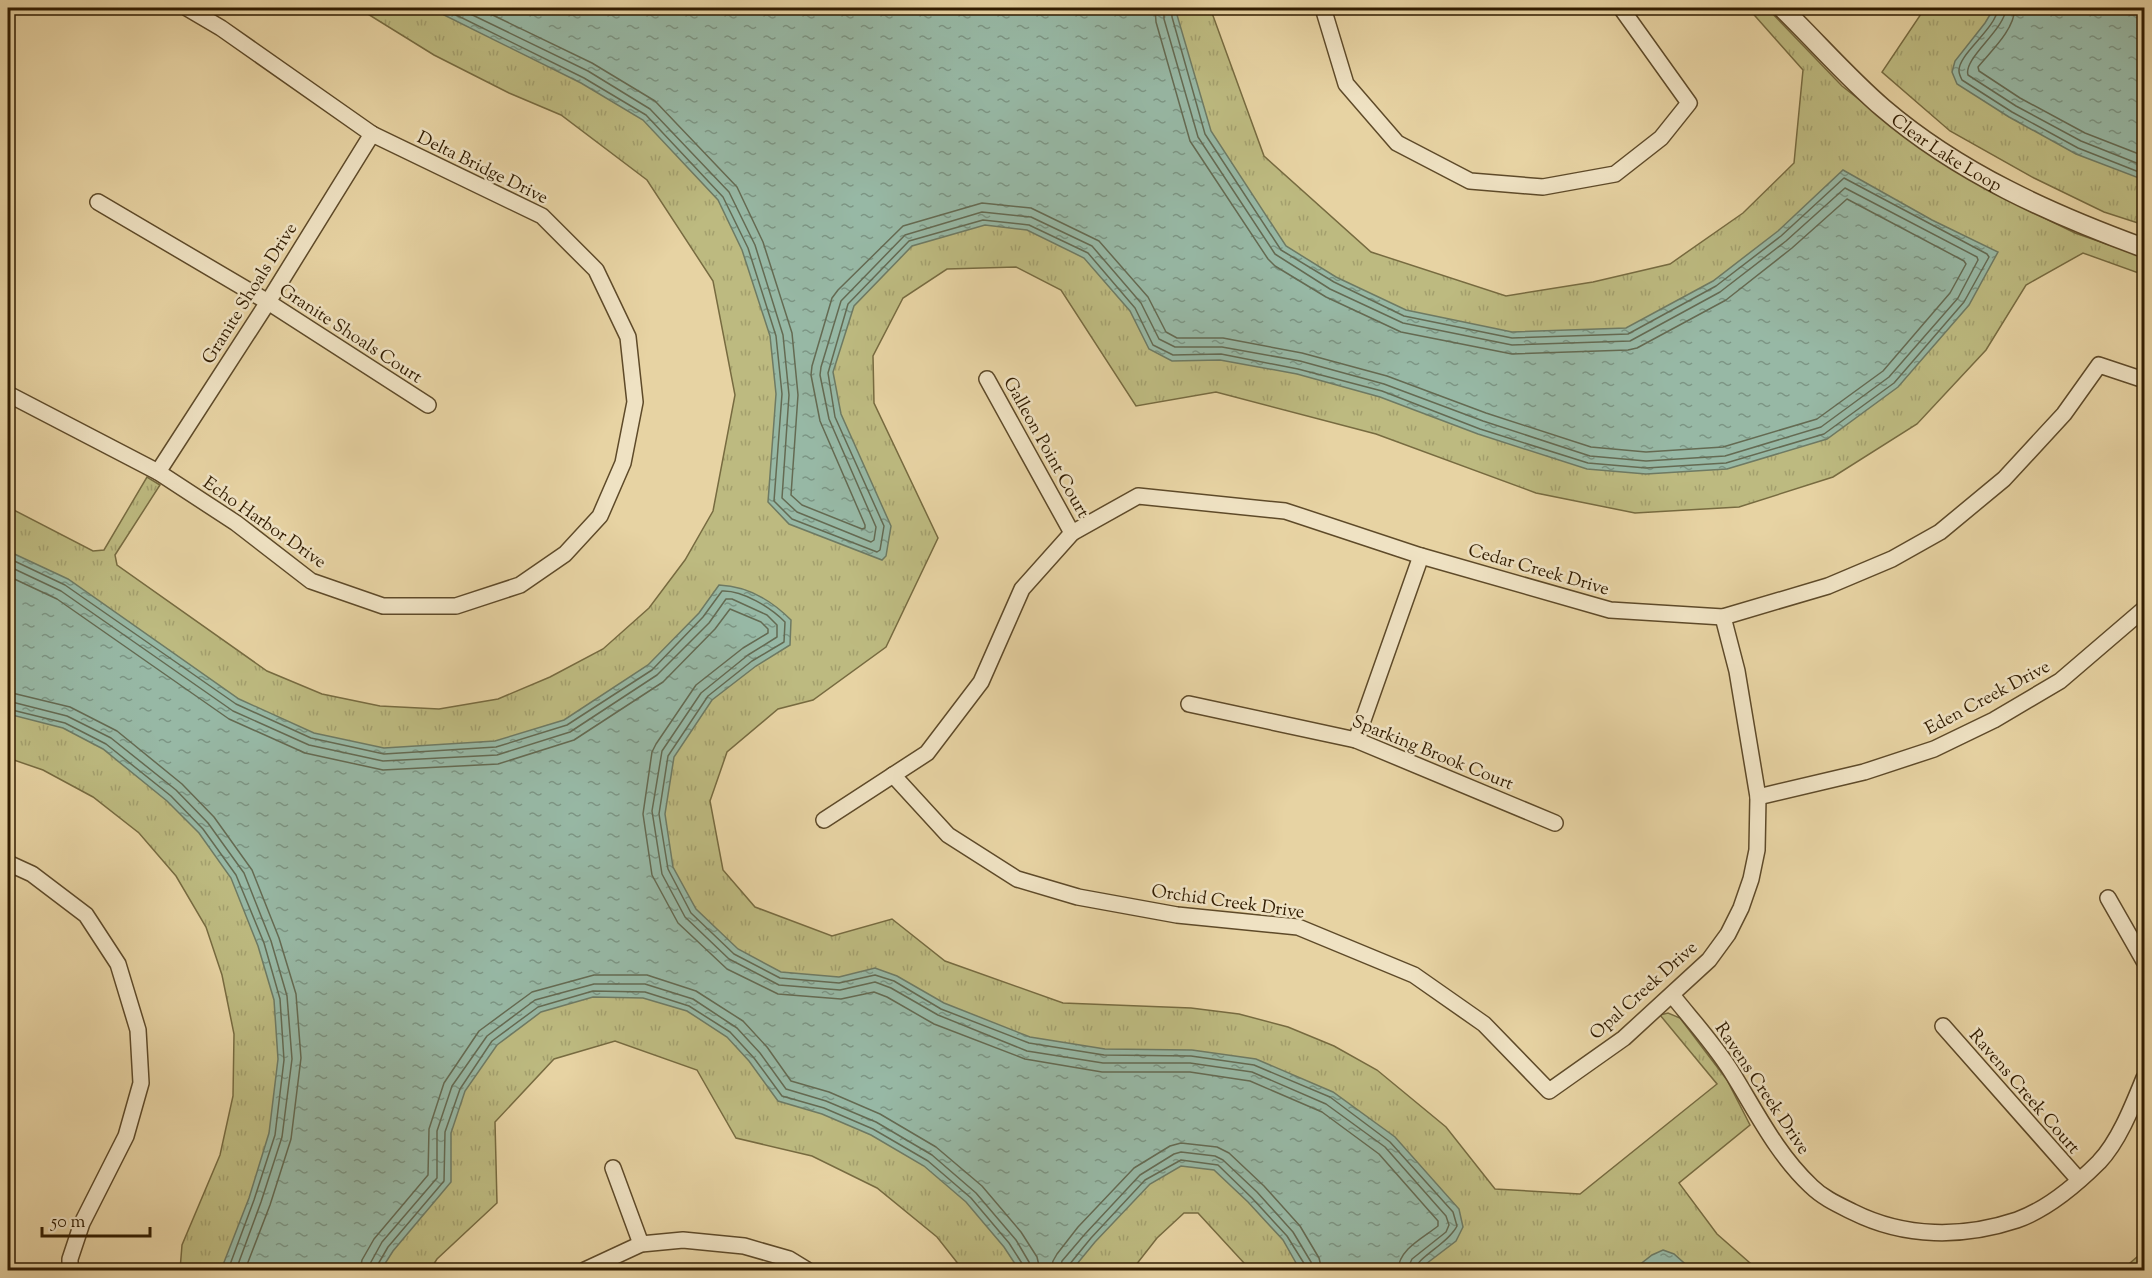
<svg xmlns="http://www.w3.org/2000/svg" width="2152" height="1278" viewBox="0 0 2152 1278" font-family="'Sorts Mill Goudy',serif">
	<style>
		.grass { fill: url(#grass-tufts); stroke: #776b40; stroke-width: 1.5 }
		.water { fill: url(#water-ripples); stroke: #6e7a63; stroke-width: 1.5 }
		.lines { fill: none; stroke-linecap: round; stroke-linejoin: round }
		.shore { stroke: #646a52; stroke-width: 1.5 }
		.minor-casing { stroke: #5e4a29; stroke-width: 18 }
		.tertiary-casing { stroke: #5e4a29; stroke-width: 21 }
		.minor { stroke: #efe2c3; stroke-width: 15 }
		.tertiary { stroke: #efe2c3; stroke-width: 18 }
		.labels { text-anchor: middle; stroke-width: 5; stroke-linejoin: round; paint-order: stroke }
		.street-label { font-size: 18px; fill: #311c00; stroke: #efe2c3 }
	</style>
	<defs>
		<pattern id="grass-tufts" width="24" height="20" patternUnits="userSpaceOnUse" patternTransform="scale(1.5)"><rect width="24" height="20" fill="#bdba80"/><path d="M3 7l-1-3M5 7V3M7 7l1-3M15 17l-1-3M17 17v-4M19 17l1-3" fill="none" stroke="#a39f6d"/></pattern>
		<pattern id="water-ripples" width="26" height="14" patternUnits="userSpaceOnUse" patternTransform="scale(1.5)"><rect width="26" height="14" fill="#97b8a5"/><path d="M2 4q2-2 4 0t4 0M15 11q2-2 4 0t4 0" fill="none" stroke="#7c9584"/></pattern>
	</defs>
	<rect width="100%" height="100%" fill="#e7d3a3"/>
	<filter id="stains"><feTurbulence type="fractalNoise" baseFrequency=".00333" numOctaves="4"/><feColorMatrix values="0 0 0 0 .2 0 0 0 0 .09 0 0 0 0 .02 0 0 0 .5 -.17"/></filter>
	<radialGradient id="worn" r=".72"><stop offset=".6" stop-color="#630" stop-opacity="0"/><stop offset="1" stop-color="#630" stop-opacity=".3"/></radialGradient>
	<g class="grass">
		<path d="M358,8H1213L1212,13L1264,156L1371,252L1506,296L1593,282L1670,264L1743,213L1794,163L1803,70L1748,8H1767L1842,86L1917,145L1993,193L2075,233L2144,257V275L2083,253L2026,285L1986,350L1917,424L1833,477L1739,507L1635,513L1536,493L1376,434L1216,392L1136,406L1061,290L1016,267L947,269L903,298L873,356L874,403L938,538L886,647L813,700L778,709L727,752L710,801L723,870L755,907L832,936L892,919L945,961L1063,1003L1191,1008L1239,1014L1288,1027L1334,1046L1377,1070L1446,1127L1495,1189L1580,1194L1717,1084L1660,1015L1668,1013L1680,1018L1727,1080L1750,1125L1679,1183L1717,1234L1758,1270H1243L1244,1263L1198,1213H1184L1157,1238L1132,1270H963L937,1237L877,1188L812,1156L736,1138L697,1070L615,1041L554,1059L495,1122L497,1203L437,1259L430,1270H180L182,1245L220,1155L233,1096L234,1034L222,975L206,927L176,876L139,833L93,797L43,770L8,758V507L93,551L104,550L147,477L160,485L115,555L117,565L267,671L322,694L380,706L439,709L498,699L550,677L603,649L649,608L685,560L713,511L735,395L713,281L647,180L561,115L509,93L434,55Z"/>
		<path d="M1925,8H2144V225L2104,212L2034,178L1950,131L1882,72Z"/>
		<path d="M2144,1251V1270H2122Z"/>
	</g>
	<g class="water">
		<path d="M430,8H1177V15L1211,131L1286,246L1336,277L1406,310L1512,332L1626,328L1713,281L1778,231L1843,170L1932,220L1998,252L1969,305L1898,387L1827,439L1727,469L1646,474L1587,469L1478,434L1380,397L1297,374L1220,360L1172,361L1149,349L1130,311L1084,258L1027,230L985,225L912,246L854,306L833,372L841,414L891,526L886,556L882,560L789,524L768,502L776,394L770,336L742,250L718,200L643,120L581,83Z"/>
		<path d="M1994,8H2144V180L2076,154L2009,117L1957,84L1952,72L1955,61L1985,23Z"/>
		<path d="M8,551L68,579L239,699L314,733L384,748L495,741L564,720L648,665L699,613L719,585C747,586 772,601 791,620L790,645L756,666L712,700L674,757L665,814L673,867L696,909L738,949L781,972L839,977L875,968L897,976L944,1003L1030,1037L1105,1049L1192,1050L1256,1059L1333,1092L1395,1137L1459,1209L1463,1227L1456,1241L1418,1270H1300L1283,1240L1248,1202L1214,1170L1181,1166L1150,1184L1095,1242L1072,1270H1019L1004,1247L966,1202L924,1166L871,1135L822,1114L778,1101L749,1061L727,1037L687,1011L643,998L593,997L541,1012L497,1045L465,1091L451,1133V1182L393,1251L381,1270H221L249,1198L269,1133L278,1059L274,1000L258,946L231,878L199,833L167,801L103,749L63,728L8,714Z"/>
		<path d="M1663,1250L1674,1254L1692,1270H1633L1652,1255Z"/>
	</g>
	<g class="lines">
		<g class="shore">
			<path d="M442,8L584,78L646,115L723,197L748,248L776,336L782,394L774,501L792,519L877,552L880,550L884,526L835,417L828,373L848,304L909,241L983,220L1029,225L1088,253L1135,308L1153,345L1173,355L1221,354L1298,369L1382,391L1480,429L1588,463L1646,468L1726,463L1824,434L1894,383L1964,302L1989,257L1987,254L1844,178L1781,236L1716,286L1628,334L1512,338L1404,316L1334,282L1281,250L1205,134L1172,17L1171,8"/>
			<path d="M458,8L588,71L650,109L729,192L755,245L783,335L789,395L782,498L797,512L871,542L874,540L876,527L829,419L820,375L821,367L841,301L905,235L982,212L1031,217L1092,246L1141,303L1159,339L1175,347H1222L1300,361L1384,384L1483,421L1590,456L1646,461L1725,456L1821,427L1889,377L1958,298L1978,260L1977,257L1845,188L1786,241L1720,292L1630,341L1512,345L1403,323L1330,289L1275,254L1198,137L1164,19V8"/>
			<path d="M478,8L592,63L655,101L737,187L763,242L792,333L798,395L791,495L802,505L862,529L865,528V525L820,421L811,375L812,366L832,298L838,290L903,226L982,203L1031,208L1099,241L1148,297L1166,332L1177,338H1223L1302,353L1387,376L1486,413L1591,447L1646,452L1723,447L1817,419L1883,371L1950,293L1966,264L1964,261L1847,199L1792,248L1726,300L1637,348L1628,350L1512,354L1401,332L1326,297L1275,266L1268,259L1190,141L1156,22L1155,8"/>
			<path d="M1998,8C1996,29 1958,54 1959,71C1959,73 1961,78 1962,80L2012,112L2078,148L2144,174"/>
			<path d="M2006,8C2005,30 1963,58 1968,75L2016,106L2081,141L2144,166"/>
			<path d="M2015,8C2014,30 1992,50 1978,67L1979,71L2020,98L2085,133L2144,156"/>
			<path d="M8,558L65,585L236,704L311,738L384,754L496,747L567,725L652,670L703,617L722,591C743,590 771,608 785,622L784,642L752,661L708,696L668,756L659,814L668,869L691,913L734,954L780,978L839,983L875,975L894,981L941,1009L1029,1043L1104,1055L1191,1056L1254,1065L1330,1097L1390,1142L1453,1212L1457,1226C1448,1244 1417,1257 1415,1270"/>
			<path d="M8,566L61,591L233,711L309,745L383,761L497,755L570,732L657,675L709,623L726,599H732L767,615L777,625V637L748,655L701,693L662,751L652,811L662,874L685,917L729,959L779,985L840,990L875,982L891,988L938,1015L1027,1051L1103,1063H1190L1252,1072L1326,1104L1385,1147L1446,1216L1449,1225L1446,1232L1412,1259L1407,1270"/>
			<path d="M8,576L57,599L229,719L305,753L383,770L498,764L574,740L663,682L715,629L730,609L761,622L768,629V633L743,648L696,685L656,744L652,752L643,814L652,875L678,923L727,969L778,994L841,999L874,992L887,997L934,1024L1025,1059L1102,1072H1190L1250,1081L1322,1112L1379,1154L1438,1221V1226C1423,1238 1399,1249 1398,1270"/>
			<path d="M8,692L70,707L117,731L182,784L214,817L252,870L279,938L296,994L301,1058L291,1139L270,1205L245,1270"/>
			<path d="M8,701L67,716L111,738L176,790L208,823L244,873L271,941L287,996L292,1059L282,1137L261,1202L236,1270"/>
			<path d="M8,709L65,723L106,744L171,796L203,829L236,875L264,943L280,999L284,1060L275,1135L254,1200L228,1270"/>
			<path d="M360,1270L362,1260L374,1239L428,1175L429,1129L444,1083L479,1031L532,992L594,975H647L696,991L743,1021L767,1047L791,1081L829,1092L880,1114L936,1147L982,1186L1021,1232L1037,1257L1040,1270"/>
			<path d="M369,1270L371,1262L382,1242L437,1178V1131L452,1086L487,1036L535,1000L594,984H645L693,999L737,1028L760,1053L786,1089L826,1101L876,1122L932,1155L976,1193L1016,1240L1029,1262L1031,1270"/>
			<path d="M377,1270V1266L388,1247L444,1181L445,1132L460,1089L492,1041L538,1007L593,991L645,992L689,1006L730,1032L754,1058L782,1096L824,1108L873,1129L928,1161L971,1198L1009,1243L1023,1265V1270"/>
			<path d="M1051,1270L1053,1261L1057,1254L1078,1227L1134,1168L1170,1146L1181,1143L1217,1147L1229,1153L1264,1186L1300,1226L1319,1258L1322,1270"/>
			<path d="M1060,1270L1062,1261L1085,1234L1140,1175L1174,1154L1181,1152L1215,1156L1223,1160L1257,1192L1293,1232L1311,1262L1313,1270"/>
			<path d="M1068,1270L1069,1265L1091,1238L1145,1180L1181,1160L1218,1165L1252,1198L1287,1236L1305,1265V1270"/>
		</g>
		<g class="minor-casing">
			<g id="minor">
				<path d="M1323,8L1346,84L1397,143L1470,181L1543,187L1615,174L1661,138L1689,103L1621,8"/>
				<path d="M8,9L10,8"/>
				<path d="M98,202L268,302L428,405"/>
				<path d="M987,379L1072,533"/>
				<path d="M8,394L158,472L236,523L311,581L383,606H456L520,585L565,554L600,516L623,463L635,402L628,337L596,270L542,216L372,134L221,28L187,8"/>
				<path d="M158,472L268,302L372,134"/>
				<path d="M1189,704L1356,740L1555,823"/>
				<path d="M1356,740L1421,556"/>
				<path d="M893,775L948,835L1017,879L1078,897L1177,915L1298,927L1414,975L1484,1024L1549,1091L1624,1038L1709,960L1728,934L1741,908L1751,879L1757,850L1758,797L1737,671L1723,617"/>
				<path d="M1758,797L1864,772L1934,749L1994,720L2060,681L2144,609"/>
				<path d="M824,820L927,753L981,682L1022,589L1072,533L1138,496L1285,511L1421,556L1610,610L1723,617L1828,586L1892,559L1940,532L2004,479L2064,414L2099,365L2144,380"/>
				<path d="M8,863L32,874L86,915L118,964L138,1030L141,1083L126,1136L82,1223L70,1259V1270"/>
				<path d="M2108,898L2144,961"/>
				<path d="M1672,995C1692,1020 1714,1044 1731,1071C1756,1111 1776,1153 1811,1186C1823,1198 1839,1205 1853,1212C1905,1238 1963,1238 2017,1220C2048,1209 2077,1184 2099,1162C2119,1141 2133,1105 2144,1078"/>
				<path d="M1943,1026L2079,1180"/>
				<path d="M613,1168L641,1244"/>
				<path d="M585,1270L641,1244L683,1240L744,1246L789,1259L807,1270"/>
			</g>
		</g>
		<g class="tertiary-casing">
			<g id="tertiary">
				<path id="s1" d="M1782,8C1815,40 1849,79 1883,108C1959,173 2051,214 2144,248"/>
			</g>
		</g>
		<use href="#minor" class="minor"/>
		<use href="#tertiary" class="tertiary"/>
	</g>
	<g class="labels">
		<g class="street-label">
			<text dy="6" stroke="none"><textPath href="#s1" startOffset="220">Clear Lake Loop</textPath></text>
			<text transform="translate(483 167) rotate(26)" y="6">Delta Bridge Drive</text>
			<text transform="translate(249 293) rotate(-58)" y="6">Granite Shoals Drive</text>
			<text transform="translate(351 333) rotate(33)" y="6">Granite Shoals Court</text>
			<text transform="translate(1047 447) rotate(61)" y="6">Galleon Point Court</text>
			<text transform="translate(265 522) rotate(35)" y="6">Echo Harbor Drive</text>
			<text transform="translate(1539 569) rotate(16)" y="6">Cedar Creek Drive</text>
			<text transform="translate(1987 697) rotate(-28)" y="6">Eden Creek Drive</text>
			<text transform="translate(1433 752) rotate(22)" y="6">Sparking Brook Court</text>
			<text transform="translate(1228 901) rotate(8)" y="6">Orchid Creek Drive</text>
			<text transform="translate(1643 990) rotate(-42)" y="6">Opal Creek Drive</text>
			<text transform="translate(1763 1088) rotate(56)" y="6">Ravens Creek Drive</text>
			<text transform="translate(2025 1091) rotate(49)" y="6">Ravens Creek Court</text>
		</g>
	</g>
	<rect width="2152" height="1278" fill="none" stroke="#e7d3a3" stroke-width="30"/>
	<rect x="9" y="9" width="2134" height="1260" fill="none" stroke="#311c00" stroke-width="3"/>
	<rect x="15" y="15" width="2122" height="1248" fill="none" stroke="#311c00" stroke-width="1.5"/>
	<path d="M42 1227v9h108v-9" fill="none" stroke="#311c00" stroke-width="3"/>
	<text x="51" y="1227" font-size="18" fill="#311c00" stroke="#efe2c3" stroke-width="4.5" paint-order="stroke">50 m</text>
	<rect width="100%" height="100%" filter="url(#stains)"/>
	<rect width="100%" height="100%" fill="url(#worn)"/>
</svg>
